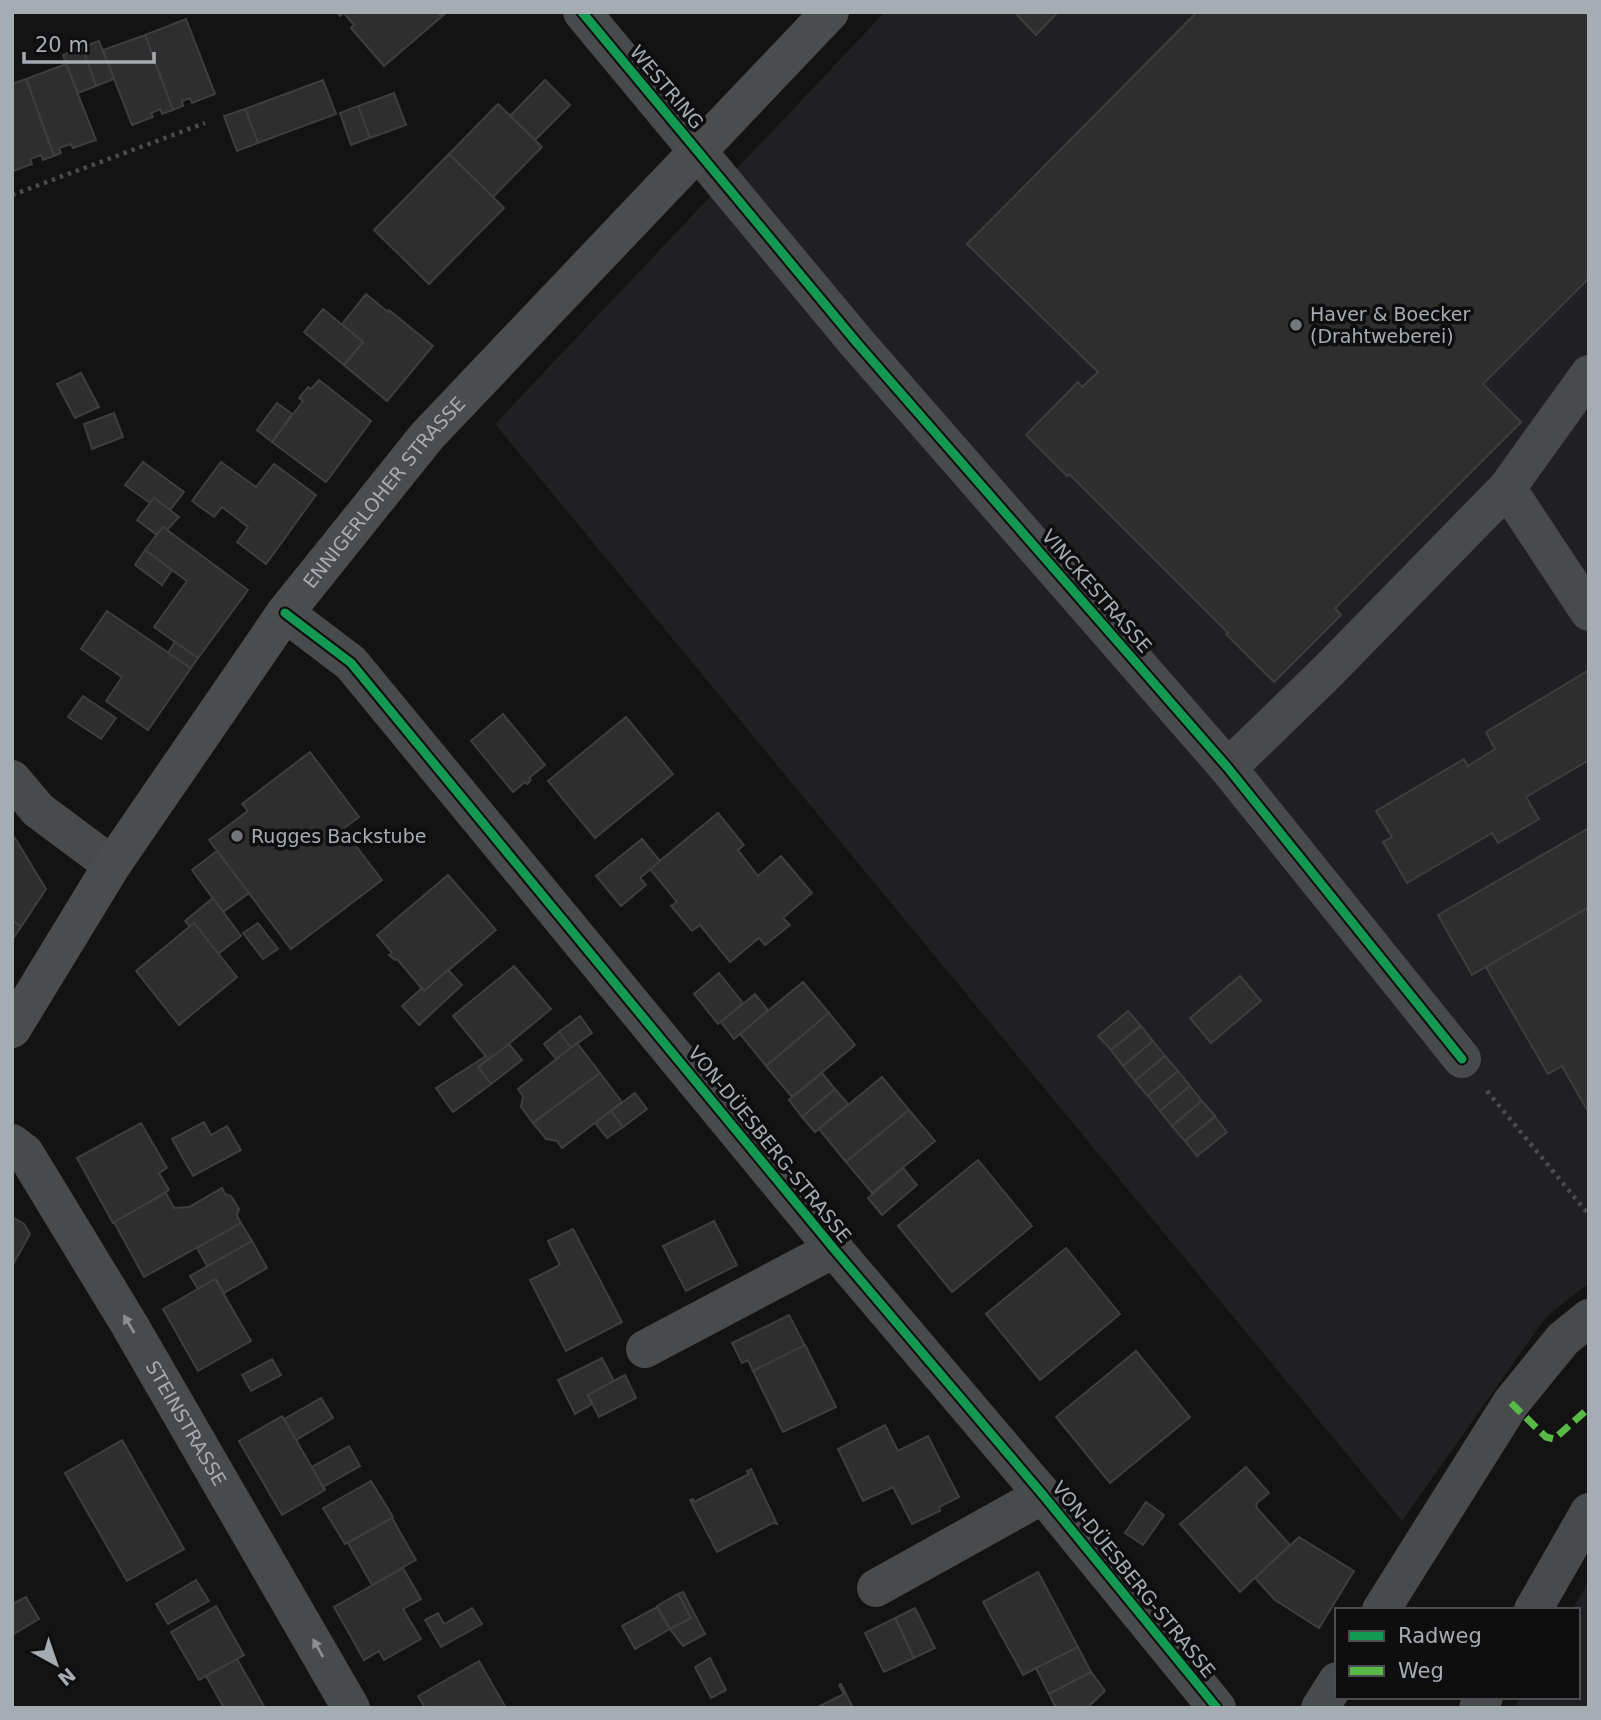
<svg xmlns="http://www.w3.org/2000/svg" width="1601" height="1720" viewBox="0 0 1601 1720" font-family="'DejaVu Sans',sans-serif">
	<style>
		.built { fill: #202022 }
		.building { fill: #2e2e2f; stroke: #3c3e40; stroke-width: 2 }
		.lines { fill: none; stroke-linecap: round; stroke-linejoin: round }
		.path { stroke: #494b4d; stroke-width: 4.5; stroke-dasharray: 3.5 5; stroke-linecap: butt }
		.minor { stroke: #484a4c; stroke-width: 38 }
		.major { stroke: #4a4c4e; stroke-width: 38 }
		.quiet { stroke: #58b947; stroke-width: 7; stroke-dasharray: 14 7; stroke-linecap: butt }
		.cycleway-casing { stroke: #0e0e0f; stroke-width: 13 }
		.cycleway { stroke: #139951; stroke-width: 9 }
		.oneway { fill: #8a8f94 }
		.poi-dot { fill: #73767b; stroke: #0e0e0f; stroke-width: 2.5 }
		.labels { text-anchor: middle; stroke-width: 7; stroke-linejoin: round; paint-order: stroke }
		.street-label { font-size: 19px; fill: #a6acb3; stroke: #0e0e0f }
		.poi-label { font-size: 19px; fill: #a6acb3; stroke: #0e0e0f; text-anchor: start }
	</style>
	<rect width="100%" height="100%" fill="#131314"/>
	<g class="built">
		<path d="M885,12H1589V1283L1546,1317L1402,1521L495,424Z"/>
		<path d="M1589,1581V1708H1514L1520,1697H1578V1610H1572Z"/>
	</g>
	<g class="building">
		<path d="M337,12H437L439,15L447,12L384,66L351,28L354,25L344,13L340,16Z"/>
		<path d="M1021,12H1058L1036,35L1017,15Z"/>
		<path d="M1197,12H1589V278L1483,384L1521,422L1335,608L1341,615L1274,682L1226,634L1228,633L1069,474L1067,476L1026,435L1078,382L1082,387L1098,372L967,244Z"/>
		<path d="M186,19L215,94L192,103L190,98L182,101L183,106L173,110L145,35Z"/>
		<path d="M145,35L173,110L162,114L160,109L151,113L153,117L132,125L103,50Z"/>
		<path d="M99,41L114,79L96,86L82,47Z"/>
		<path d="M82,47L96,86L78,93L63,55Z"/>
		<path d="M66,64L96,140L73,148L71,144L59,148L61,153L54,156L26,79Z"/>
		<path d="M26,79L54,156L43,160L41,155L30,159L32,164L13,171L12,84Z"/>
		<path d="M323,80L336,114L258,143L245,109Z"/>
		<path d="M545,80L570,105L535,140L510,116Z"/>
		<path d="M394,93L406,125L370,138L358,106Z"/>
		<path d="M498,104L542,147L493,197L449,154Z"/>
		<path d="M358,106L370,138L351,145L340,113Z"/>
		<path d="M245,109L258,143L237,151L224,116Z"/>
		<path d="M449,154L504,208L429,284L374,230Z"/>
		<path d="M366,294L388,312L389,310L433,346L387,401L344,365L363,342L342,324Z"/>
		<path d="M323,309L363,342L344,365L304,332Z"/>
		<path d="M81,373L99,407L75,418L57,384Z"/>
		<path d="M319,380L371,421L326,482L272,442L303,401L299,398L308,387L311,389Z"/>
		<path d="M277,403L292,414L272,442L257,430Z"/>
		<path d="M114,413L123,437L92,449L84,424Z"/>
		<path d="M143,462L184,492L170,510L154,498L150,503L125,485Z"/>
		<path d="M221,462L256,487L274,464L316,495L266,564L237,542L248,527L222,507L214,517L192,501Z"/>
		<path d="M154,498L179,517L167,530L163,527L157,535L137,520Z"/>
		<path d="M163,527L248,590L198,658L154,627L187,581L145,550Z"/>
		<path d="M145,550L172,570L162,585L135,565Z"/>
		<path d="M107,611L191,668L148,730L106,701L122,677L81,649Z"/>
		<path d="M175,642L198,658L191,668L168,653Z"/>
		<path d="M1589,670V760L1526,797L1539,819L1498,843L1492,833L1407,883L1383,842L1392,837L1376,811L1464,759L1468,766L1495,749L1486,732Z"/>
		<path d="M83,696L116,718L101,739L68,717Z"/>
		<path d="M503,714L545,765L529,778L531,780L527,784L525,782L513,792L471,741Z"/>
		<path d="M626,717L673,774L595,838L548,781Z"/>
		<path d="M310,752L359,817L343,829L382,880L291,949L209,840L248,811L242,804Z"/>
		<path d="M718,813L744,845L738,850L758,876L781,856L812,893L783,918L790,925L765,945L759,938L730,962L700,925L692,931L671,906L677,902L650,869Z"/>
		<path d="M1589,828V907L1472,975L1438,915Z"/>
		<path d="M15,838L46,889L21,927L12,920V843Z"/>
		<path d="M642,839L660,861L640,878L646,885L621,906L596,876Z"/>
		<path d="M217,851L249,893L223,912L192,870Z"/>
		<path d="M448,875L496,930L424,991L397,959L395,960L389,955L392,953L377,935Z"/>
		<path d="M213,898L241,936L218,954L194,923L190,927L185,921Z"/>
		<path d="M1589,907V1113L1562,1066L1548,1074L1486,967Z"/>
		<path d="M12,920L21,927L12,940Z"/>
		<path d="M194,923L237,977L179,1025L136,971Z"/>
		<path d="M258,923L278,949L263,959L243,933Z"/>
		<path d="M514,966L551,1009L489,1060L453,1016Z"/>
		<path d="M448,970L462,985L419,1025L402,1006L422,988L424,991Z"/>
		<path d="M719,973L743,1003L718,1024L694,994Z"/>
		<path d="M1240,976L1261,1001L1211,1043L1190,1018Z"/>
		<path d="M803,982L829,1013L766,1066L740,1034Z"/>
		<path d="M755,994L768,1010L734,1039L721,1022Z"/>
		<path d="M1128,1011L1141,1026L1111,1050L1098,1036Z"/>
		<path d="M829,1013L855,1045L792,1097L766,1066Z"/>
		<path d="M580,1016L592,1033L571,1048L559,1032Z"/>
		<path d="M1141,1026L1153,1041L1123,1066L1111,1050Z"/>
		<path d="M559,1032L571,1048L556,1059L544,1044Z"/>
		<path d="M1153,1041L1165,1056L1135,1081L1123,1066Z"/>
		<path d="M577,1043L600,1073L533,1123L521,1107L523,1096L518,1089Z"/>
		<path d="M509,1044L522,1060L491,1084L478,1067Z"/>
		<path d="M486,1056L488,1059L478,1067L491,1084L453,1112L436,1088Z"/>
		<path d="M1165,1056L1178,1071L1148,1096L1135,1081Z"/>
		<path d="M1178,1071L1190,1086L1160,1111L1148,1096Z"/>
		<path d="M600,1073L622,1102L562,1148L557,1141L546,1139L533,1123Z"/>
		<path d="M822,1073L835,1089L802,1117L789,1100Z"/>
		<path d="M882,1077L909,1110L846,1162L819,1129Z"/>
		<path d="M1190,1086L1202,1101L1172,1126L1160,1111Z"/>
		<path d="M835,1089L848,1104L815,1132L802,1117Z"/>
		<path d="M635,1093L647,1109L623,1127L611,1111Z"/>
		<path d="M1202,1101L1215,1116L1185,1141L1172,1126Z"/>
		<path d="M909,1110L935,1141L872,1193L846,1162Z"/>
		<path d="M611,1111L623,1127L607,1138L595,1123Z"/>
		<path d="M1215,1117L1227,1132L1197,1156L1185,1141Z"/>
		<path d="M204,1122L211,1135L227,1126L241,1150L193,1176L172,1139Z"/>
		<path d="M141,1123L167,1168L159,1173L169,1190L113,1223L77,1158Z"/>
		<path d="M978,1160L1032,1226L952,1292L898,1226Z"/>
		<path d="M903,1168L917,1185L882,1215L868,1198Z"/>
		<path d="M222,1188L225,1194L231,1196L239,1209L237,1216L241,1223L144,1277L114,1222L166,1193L174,1208L189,1207Z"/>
		<path d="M12,1217L24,1224L30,1234L12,1266Z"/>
		<path d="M714,1221L737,1265L686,1291L663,1246Z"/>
		<path d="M241,1223L252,1241L207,1266L197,1248Z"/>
		<path d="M573,1229L622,1322L566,1351L530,1280L560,1265L548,1241Z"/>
		<path d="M252,1241L267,1268L224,1293L216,1279L198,1289L190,1276Z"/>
		<path d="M1066,1248L1120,1314L1040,1380L986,1314Z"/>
		<path d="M215,1279L251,1341L198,1371L163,1309Z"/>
		<path d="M789,1315L805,1346L753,1371L748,1360L742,1363L732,1343Z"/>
		<path d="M805,1345L836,1407L783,1432L753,1371Z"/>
		<path d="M1136,1351L1190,1417L1110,1483L1056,1417Z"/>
		<path d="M602,1358L614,1381L588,1395L592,1404L575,1414L558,1380Z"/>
		<path d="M272,1359L281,1375L251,1391L242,1375Z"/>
		<path d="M625,1375L636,1398L599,1417L588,1395Z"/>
		<path d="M321,1398L333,1418L296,1440L284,1419Z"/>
		<path d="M282,1416L325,1490L282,1515L239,1441Z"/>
		<path d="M885,1425L898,1451L928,1436L959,1497L939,1507L940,1511L912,1524L893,1487L863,1501L838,1449Z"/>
		<path d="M122,1440L184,1549L127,1581L65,1473Z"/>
		<path d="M349,1446L360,1466L323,1487L312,1467Z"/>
		<path d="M1246,1467L1269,1493L1257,1503L1256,1507L1290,1545L1240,1592L1180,1524Z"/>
		<path d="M751,1469L777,1524L773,1523L717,1552L690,1500L693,1499L694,1502L749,1474L747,1471Z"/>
		<path d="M371,1481L393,1517L345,1544L323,1508Z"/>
		<path d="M1146,1502L1164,1515L1143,1545L1125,1533Z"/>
		<path d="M392,1518L416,1560L372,1585L348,1543Z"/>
		<path d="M1299,1537L1354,1571L1319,1628L1275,1600L1255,1578Z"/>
		<path d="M403,1568L421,1599L403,1609L421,1639L384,1660L379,1651L364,1660L334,1607Z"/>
		<path d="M1038,1572L1078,1647L1023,1675L983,1602Z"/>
		<path d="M196,1580L209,1601L168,1624L156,1604Z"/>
		<path d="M683,1592L705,1634L683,1646L670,1629L691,1618L678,1594Z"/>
		<path d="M678,1594L691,1618L670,1629L657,1606Z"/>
		<path d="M26,1597L39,1619L12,1635V1604Z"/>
		<path d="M216,1606L244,1655L199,1680L171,1632Z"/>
		<path d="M657,1607L670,1629L635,1649L622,1626Z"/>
		<path d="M472,1608L482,1624L441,1647L425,1620L438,1613L444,1624Z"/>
		<path d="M915,1608L935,1648L914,1658L895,1618Z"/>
		<path d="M895,1618L914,1658L884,1672L865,1633Z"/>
		<path d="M1078,1647L1091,1672L1049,1694L1036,1668Z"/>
		<path d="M710,1658L726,1690L711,1698L695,1667Z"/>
		<path d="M237,1659L265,1708H224L206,1676Z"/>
		<path d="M479,1661L506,1708H425L418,1696Z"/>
		<path d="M1091,1672L1105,1691L1087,1708H1056L1049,1694Z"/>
		<path d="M841,1684L853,1708H816L844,1694L839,1685Z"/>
	</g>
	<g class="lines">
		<g class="path">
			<path d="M12,195L205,123"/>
			<path d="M1487,1091L1589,1215"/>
		</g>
		<g class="minor">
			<path d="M582,12L857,343L1228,768L1462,1059"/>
			<path d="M1507,488L1589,612"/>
			<path d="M285,613L351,663L834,1249L1043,1495L1217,1708"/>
			<path d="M1228,768L1328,671L1507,488L1589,374"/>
			<path d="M12,779L38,810L112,865"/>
			<path id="s1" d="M12,1143L25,1153L129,1324L351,1708"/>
			<path d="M645,1349L834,1249"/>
			<path d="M876,1588L1043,1495"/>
			<path d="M1381,1610L1511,1403L1563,1339L1589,1318"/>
			<path d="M1533,1610L1589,1512"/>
			<path d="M1320,1708L1337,1681"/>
			<path d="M1478,1708L1484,1697"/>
		</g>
		<path class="major" id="s2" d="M12,1029L112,865L285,613L427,436L830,12"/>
		<path class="quiet" d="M1511,1403L1546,1437L1554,1439L1589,1408"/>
		<g class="cycleway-casing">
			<g id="cycleway">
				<path d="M582,12L857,343L1228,768L1462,1059"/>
				<path d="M285,613L351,663L834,1249L1043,1495L1217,1708"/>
			</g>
		</g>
		<use href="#cycleway" class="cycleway"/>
	</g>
	<defs><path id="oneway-solid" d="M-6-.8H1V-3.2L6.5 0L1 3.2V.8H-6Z" transform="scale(1.75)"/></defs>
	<g class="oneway">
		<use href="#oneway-solid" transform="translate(129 1324) rotate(-121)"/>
		<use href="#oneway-solid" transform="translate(318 1648) rotate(-119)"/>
	</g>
	<g class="poi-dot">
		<circle cx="1296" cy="325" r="7"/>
		<circle cx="237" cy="836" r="7"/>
	</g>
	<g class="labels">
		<g class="street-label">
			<text transform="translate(667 87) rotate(50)" y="7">WESTRING</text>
			<text dy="7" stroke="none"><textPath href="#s2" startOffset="654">ENNIGERLOHER STRASSE</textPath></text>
			<text transform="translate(1097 591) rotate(49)" y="7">VINCKESTRASSE</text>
			<text transform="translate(770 1144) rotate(51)" y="7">VON-DÜESBERG-STRASSE</text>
			<text dy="7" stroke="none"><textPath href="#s1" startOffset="331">STEINSTRASSE</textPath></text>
			<text transform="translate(1134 1579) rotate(51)" y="7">VON-DÜESBERG-STRASSE</text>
		</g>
		<g class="poi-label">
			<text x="1310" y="321">Haver &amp; Boecker<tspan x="1310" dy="22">(Drahtweberei)</tspan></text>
			<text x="251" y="843">Rugges Backstube</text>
		</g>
	</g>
	<rect width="1601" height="1720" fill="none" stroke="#a6acb3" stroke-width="28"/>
	<rect x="1335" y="1608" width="245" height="91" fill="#0e0e0f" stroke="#4b4d51" stroke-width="2"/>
	<rect x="1349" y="1631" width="35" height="10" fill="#139951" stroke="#4b4d51" stroke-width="2"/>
	<text x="1398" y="1643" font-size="21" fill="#a6acb3">Radweg</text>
	<rect x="1349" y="1666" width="35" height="10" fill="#58b947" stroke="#4b4d51" stroke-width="2"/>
	<text x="1398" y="1678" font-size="21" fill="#a6acb3">Weg</text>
	<g transform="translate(56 1664) rotate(140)" stroke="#0e0e0f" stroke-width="5" paint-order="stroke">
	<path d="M0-5L12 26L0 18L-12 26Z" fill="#a6acb3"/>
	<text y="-10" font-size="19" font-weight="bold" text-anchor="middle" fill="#a6acb3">N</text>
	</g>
	<path d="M24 52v10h130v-10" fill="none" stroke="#a6acb3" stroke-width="3.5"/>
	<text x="35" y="52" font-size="21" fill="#a6acb3" stroke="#0e0e0f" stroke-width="5" paint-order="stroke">20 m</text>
</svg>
